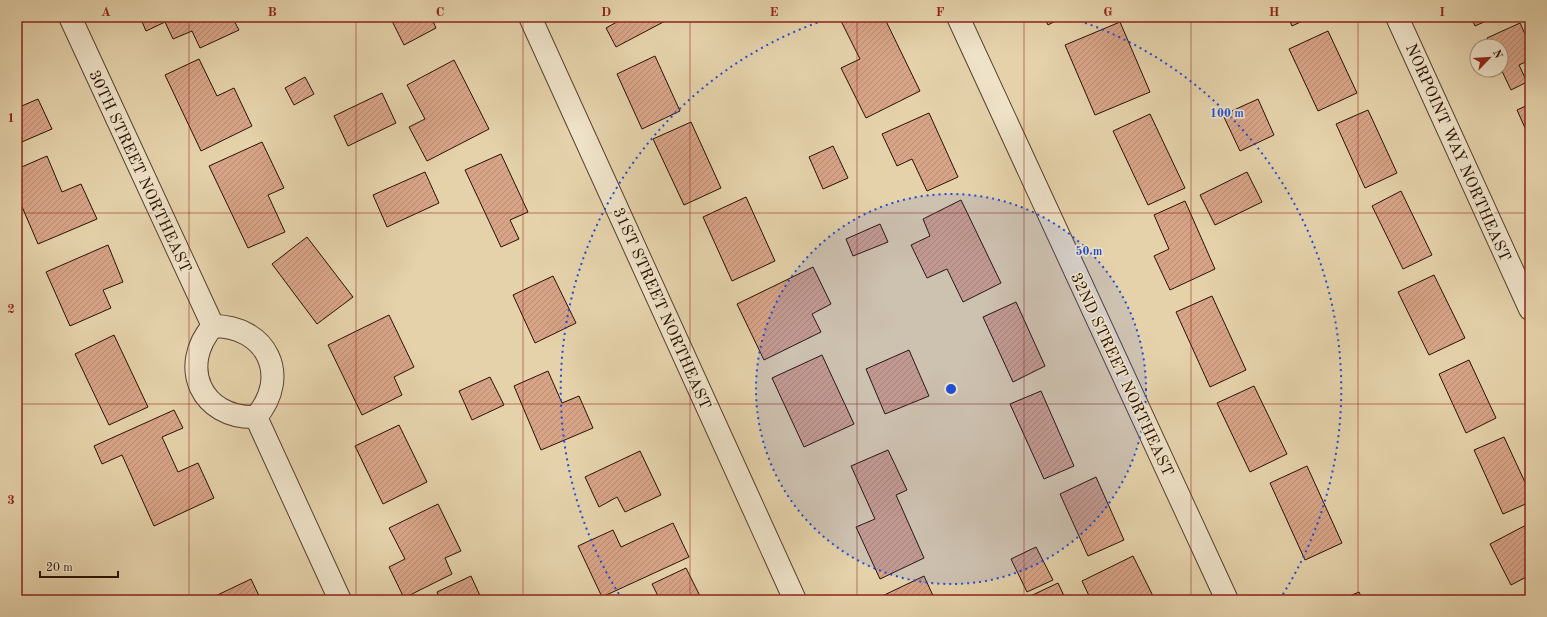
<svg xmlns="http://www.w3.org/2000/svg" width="1547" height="617" viewBox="0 0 1547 617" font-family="'Old Standard TT',serif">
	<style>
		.building { fill: url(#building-hatch); stroke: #291101 }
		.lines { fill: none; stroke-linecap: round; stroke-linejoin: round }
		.minor-casing { stroke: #58412c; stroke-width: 24 }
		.minor { stroke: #eee2c8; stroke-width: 22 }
		.grid { fill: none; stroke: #8f2418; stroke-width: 1; stroke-opacity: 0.55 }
		.ring { fill: none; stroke: #1d4ed8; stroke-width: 2; stroke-dasharray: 2 4 }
		.labels { text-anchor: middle; stroke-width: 3.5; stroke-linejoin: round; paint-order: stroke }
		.street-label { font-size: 16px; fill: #291101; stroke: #eee2c8 }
		.centre { fill: #1d4ed8; stroke: #eee2c8; stroke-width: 2 }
		.ring-label { font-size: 12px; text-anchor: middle; font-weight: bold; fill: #1d4ed8; stroke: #eee2c8; stroke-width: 3.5; stroke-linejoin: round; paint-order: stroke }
		.neatline { fill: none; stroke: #8f2418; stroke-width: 1.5 }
		.grid-label { font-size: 13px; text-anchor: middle; font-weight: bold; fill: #8f2418 }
	</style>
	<defs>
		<pattern id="building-hatch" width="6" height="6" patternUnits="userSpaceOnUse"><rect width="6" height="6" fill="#d8a488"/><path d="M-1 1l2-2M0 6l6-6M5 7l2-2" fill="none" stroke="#b98c74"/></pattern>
	</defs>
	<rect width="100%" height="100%" fill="#e5d2ab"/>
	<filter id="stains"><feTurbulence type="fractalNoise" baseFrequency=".005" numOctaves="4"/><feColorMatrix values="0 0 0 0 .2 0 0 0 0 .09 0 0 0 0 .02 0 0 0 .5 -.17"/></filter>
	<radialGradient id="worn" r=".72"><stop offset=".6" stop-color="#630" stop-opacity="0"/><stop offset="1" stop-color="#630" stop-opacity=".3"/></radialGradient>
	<g class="building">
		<path d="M140,17H232L239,30L200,48L192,31L173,39L165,22L146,31Z"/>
		<path d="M390,17H431L436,28L404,45Z"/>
		<path d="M623,17H668L669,19L616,47L606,28L624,18Z"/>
		<path d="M839,17H884L920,91L866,118L841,68L860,59Z"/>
		<path d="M1044,17H1063L1048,25Z"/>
		<path d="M1288,17H1311L1292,26Z"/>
		<path d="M1471,17H1495L1475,26Z"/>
		<path d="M1120,22L1150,92L1095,115L1065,45Z"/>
		<path d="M1520,23L1530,45V60L1519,65L1527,82L1511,90L1501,69V46H1491L1487,38Z"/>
		<path d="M1328,31L1357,93L1318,111L1289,49Z"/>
		<path d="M655,56L680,111L642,129L617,74Z"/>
		<path d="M199,59L217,96L234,88L252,126L201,151L165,75Z"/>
		<path d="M454,60L489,129L427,161L409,127L425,119L407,85Z"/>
		<path d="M305,77L314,94L294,105L285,88Z"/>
		<path d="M382,93L396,123L348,146L334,116Z"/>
		<path d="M38,99L52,129L17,144V108Z"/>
		<path d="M1258,99L1274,135L1240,151L1223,115Z"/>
		<path d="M1530,104V139L1517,110Z"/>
		<path d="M1368,110L1397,173L1365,188L1336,124Z"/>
		<path d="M929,113L958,177L927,191L912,159L897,166L882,134Z"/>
		<path d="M1150,114L1185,188L1148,205L1113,131Z"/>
		<path d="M691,122L721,188L684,205L653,139Z"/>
		<path d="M262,142L284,188L268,195L285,232L248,248L209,166Z"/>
		<path d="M833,146L848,178L823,189L809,157Z"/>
		<path d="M501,154L528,212L510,220L519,239L501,247L465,170Z"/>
		<path d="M47,156L62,192L81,184L97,219L38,244L17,195V169Z"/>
		<path d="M425,172L439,203L387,227L373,195Z"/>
		<path d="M1247,172L1262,202L1215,225L1200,195Z"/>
		<path d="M1401,191L1432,255L1403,269L1372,206Z"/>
		<path d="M746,197L775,261L732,281L703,217Z"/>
		<path d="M961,200L1001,283L963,302L947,269L927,278L911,245L930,236L923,219Z"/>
		<path d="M1185,201L1215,269L1170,290L1154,256L1169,249L1154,215Z"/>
		<path d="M880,224L888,242L853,256L846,239Z"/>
		<path d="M307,237L353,297L317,324L272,264Z"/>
		<path d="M108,245L123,282L103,290L111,308L70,326L46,272Z"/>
		<path d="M813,267L831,304L812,314L821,332L764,360L737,304Z"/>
		<path d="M1434,275L1465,338L1429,355L1398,292Z"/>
		<path d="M553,276L576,323L535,343L513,295Z"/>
		<path d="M1212,296L1246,370L1210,387L1176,312Z"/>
		<path d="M1016,302L1045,366L1013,382L983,317Z"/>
		<path d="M389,315L414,367L394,377L402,395L362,415L328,345Z"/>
		<path d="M114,335L148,407L109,425L75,354Z"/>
		<path d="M909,350L929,396L885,414L866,369Z"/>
		<path d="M822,355L854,424L804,447L772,378Z"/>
		<path d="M1469,360L1496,418L1466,433L1439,374Z"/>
		<path d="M548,371L562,403L579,396L593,428L541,450L514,386Z"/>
		<path d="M490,377L504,405L472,420L459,391Z"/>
		<path d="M1254,386L1287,454L1250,472L1217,403Z"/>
		<path d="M1041,391L1074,466L1044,479L1010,404Z"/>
		<path d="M174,410L183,428L162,437L178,472L198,463L214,498L154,526L122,455L102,464L94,446Z"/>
		<path d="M399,425L427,482L383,504L355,446Z"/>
		<path d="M1504,437L1530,493V502L1503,514L1474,450Z"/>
		<path d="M888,450L907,490L896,495L924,558L880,579L856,527L875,519L851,466Z"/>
		<path d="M640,451L661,495L625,512L617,497L599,507L585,477Z"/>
		<path d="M1307,466L1342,543L1305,560L1270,483Z"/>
		<path d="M1096,477L1124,540L1088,556L1060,494Z"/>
		<path d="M438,504L461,551L445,558L452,574L404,598L389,567L405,559L389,528Z"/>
		<path d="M673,523L689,557L602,597L578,546L613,530L621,547Z"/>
		<path d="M1530,523V575L1511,585L1490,544Z"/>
		<path d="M1036,547L1053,580L1027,592L1011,559Z"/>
		<path d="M1133,556L1155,600H1091L1082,581Z"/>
		<path d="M686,568L702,600H660L652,584Z"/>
		<path d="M471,576L482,600H440L437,592Z"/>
		<path d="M924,576L935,600H877L876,599Z"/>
		<path d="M251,579L261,600H207Z"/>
		<path d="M1058,583L1066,600H1022Z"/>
		<path d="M1359,592L1363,600H1340Z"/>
	</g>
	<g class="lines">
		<g class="minor-casing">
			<g id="minor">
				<path d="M70,17L213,326"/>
				<path d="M530,17L795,600"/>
				<path d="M958,17L1227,600"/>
				<path d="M1397,17L1530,309"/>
				<path d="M213,326C267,326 291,376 256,417C201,419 178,366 213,326Z"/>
				<path d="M256,417L340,600"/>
			</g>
		</g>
		<use href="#minor" class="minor"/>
	</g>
	<path class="grid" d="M189,17V600M356,17V600M523,17V600M690,17V600M857,17V600M1024,17V600M1191,17V600M1358,17V600M17,213H1530M17,404H1530"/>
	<circle cx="951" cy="389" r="195" fill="#1d4ed8" fill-opacity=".12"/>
	<g class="ring">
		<circle cx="951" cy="389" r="195"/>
		<path d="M622 599A390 390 0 0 1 834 17M1068 17A390 390 0 0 1 1280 599"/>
	</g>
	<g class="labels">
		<g class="street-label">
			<text transform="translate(1459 152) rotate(66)" y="6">NORPOINT WAY NORTHEAST</text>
			<text transform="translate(141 171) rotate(65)" y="6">30TH STREET NORTHEAST</text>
			<text transform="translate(663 308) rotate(66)" y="6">31ST STREET NORTHEAST</text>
			<text transform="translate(1123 374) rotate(65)" y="6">32ND STREET NORTHEAST</text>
		</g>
	</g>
	<circle cx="951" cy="389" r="6" class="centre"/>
	<g class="ring-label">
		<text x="1227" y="117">100 m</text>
		<text x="1089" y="255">50 m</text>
	</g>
	<rect width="1547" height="617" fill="none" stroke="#e5d2ab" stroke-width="44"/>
	<g transform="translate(1489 58) rotate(65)"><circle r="19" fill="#eee2c8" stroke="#9f8e78"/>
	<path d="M0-3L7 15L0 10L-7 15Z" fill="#8f2418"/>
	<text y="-6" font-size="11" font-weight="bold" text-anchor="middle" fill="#291101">N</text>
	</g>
	<path d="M40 571v6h78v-6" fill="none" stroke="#291101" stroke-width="2"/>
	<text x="46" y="571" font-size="12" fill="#291101" stroke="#eee2c8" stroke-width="3" paint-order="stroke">20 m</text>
	<rect x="22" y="22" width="1503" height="573" class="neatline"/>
	<g class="grid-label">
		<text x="106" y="16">A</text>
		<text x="272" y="16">B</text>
		<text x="440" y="16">C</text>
		<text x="606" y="16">D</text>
		<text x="774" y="16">E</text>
		<text x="940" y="16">F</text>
		<text x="1108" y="16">G</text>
		<text x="1274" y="16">H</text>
		<text x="1442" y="16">I</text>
		<text x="11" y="122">1</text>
		<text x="11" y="313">2</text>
		<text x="11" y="504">3</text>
	</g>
	<rect width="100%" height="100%" filter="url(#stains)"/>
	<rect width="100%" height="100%" fill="url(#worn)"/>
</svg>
